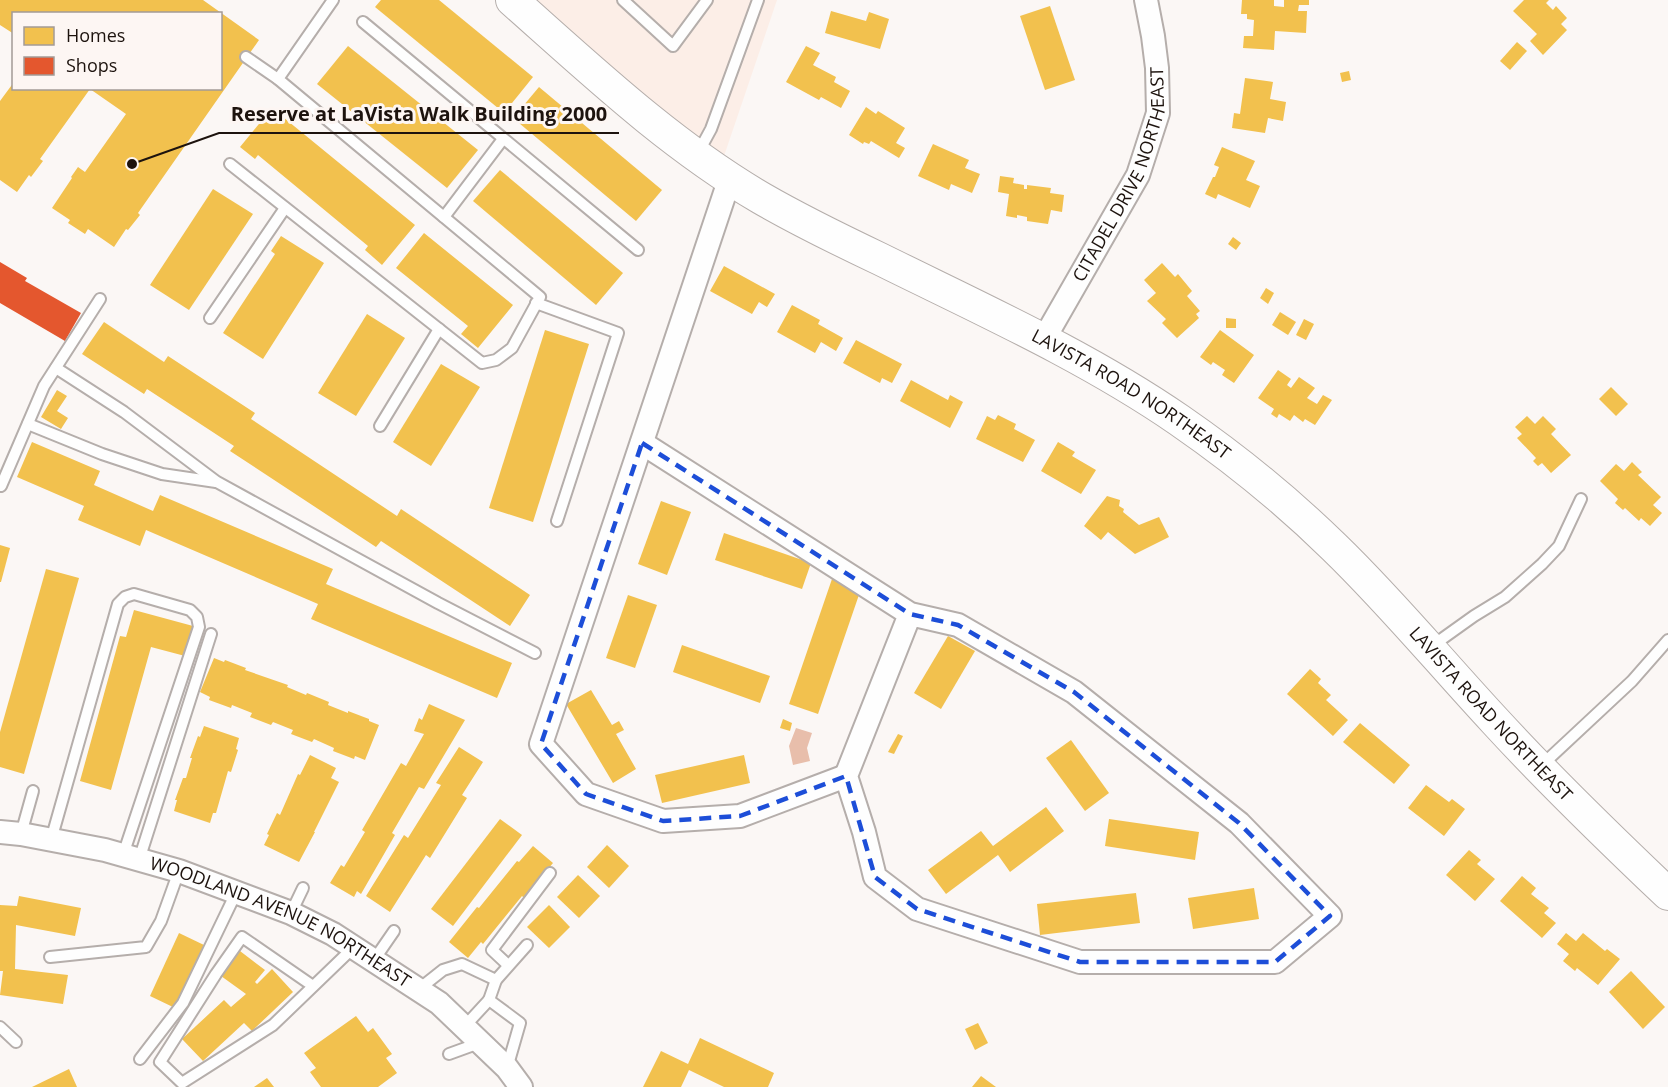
<svg xmlns="http://www.w3.org/2000/svg" width="1668" height="1087" viewBox="0 0 1668 1087" font-family="'Open Sans',sans-serif">
	<style>
		.built { fill: #fceee7 }
		.water { fill: #e8beab }
		.homes { fill: #f2c14e }
		.shops { fill: #e4572e }
		.lines { fill: none; stroke-linecap: round; stroke-linejoin: round }
		.service-casing { stroke: #b5aeab; stroke-width: 14 }
		.minor-casing { stroke: #b5aeab; stroke-width: 26 }
		.secondary-casing { stroke: #b5aeab; stroke-width: 34 }
		.service { stroke: #fefefe; stroke-width: 10 }
		.minor { stroke: #fefefe; stroke-width: 22 }
		.secondary { stroke: #fefefe; stroke-width: 32 }
		.marked { fill: none; stroke: #1d4ed8; stroke-width: 4.5; stroke-dasharray: 12 8; stroke-linejoin: round }
		.labels { text-anchor: middle; stroke-width: 6; stroke-linejoin: round; paint-order: stroke }
		.street-label { font-size: 18px; fill: #1d130e; stroke: #fdf6f3 }
		.leader { fill: none; stroke: #1d130e; stroke-width: 2 }
		.callout-dot { fill: #1d130e; stroke: #fdf6f3; stroke-width: 2 }
		.callout-label { font-size: 20px; text-anchor: middle; font-weight: bold; fill: #1d130e; stroke: #fdf6f3; stroke-width: 6; stroke-linejoin: round; paint-order: stroke }
	</style>
	<rect width="100%" height="100%" fill="#fbf7f5"/>
	<path class="built" d="M526,0H777L724,156L605,76Z"/>
	<path class="water" d="M796,728L812,733L807,748L810,761L793,765L789,746Z"/>
	<g class="homes">
		<path d="M0,0H203L259,40L138,213L140,215L128,230L126,229L114,247L88,229L85,234L68,223L70,220L52,208L72,178L71,177L78,167L85,172L126,114L90,89L40,159L43,161L31,177L29,175L17,192L0,180V101L14,82V88H220V14H14V34L0,25Z"/>
		<path d="M381,0H439L533,77L504,113L375,7Z"/>
		<path d="M1242,0H1274V6L1284,7V0H1309V5H1299L1298,11H1307L1306,33L1275,31L1274,50L1243,48L1244,36H1253L1254,20L1247,19V14H1241Z"/>
		<path d="M1524,0H1549L1546,3L1553,10L1556,6L1567,18L1561,24L1567,30L1543,55L1530,41L1537,34L1513,11Z"/>
		<path d="M1050,6L1075,80L1045,90L1020,16Z"/>
		<path d="M831,11L866,21L869,12L889,19L880,49L825,33Z"/>
		<path d="M1517,42L1527,51L1510,70L1500,61Z"/>
		<path d="M348,46L478,150L447,188L317,84Z"/>
		<path d="M806,46L820,53L813,65L836,77L834,82L850,91L841,108L821,97L819,100L786,82Z"/>
		<path d="M1349,71L1351,80L1342,82L1340,73Z"/>
		<path d="M1245,78L1273,82L1270,99L1286,102L1283,121L1268,118L1265,133L1232,128L1234,113L1240,114Z"/>
		<path d="M539,87L662,190L636,221L513,118Z"/>
		<path d="M866,107L876,114L878,111L905,128L896,143L905,148L899,158L871,141L869,144L864,142L863,144L849,135Z"/>
		<path d="M272,108L415,225L382,265L365,250L368,246L258,155L255,159L240,147Z"/>
		<path d="M933,144L969,160L965,168L980,174L972,193L951,184L949,190L918,176Z"/>
		<path d="M1222,147L1255,161L1246,180L1260,186L1250,208L1218,194L1216,199L1205,194L1213,177H1215L1219,167L1214,165Z"/>
		<path d="M500,170L623,273L596,305L473,201Z"/>
		<path d="M1000,176L1014,178L1013,183L1024,185V189H1027V185L1051,188L1050,193L1064,195L1062,212L1051,210L1048,224L1027,221V217L1017,215V218L1006,216L1009,194L998,192Z"/>
		<path d="M213,189L253,214L189,310L150,285Z"/>
		<path d="M424,233L513,305L478,348L461,334L468,326L396,268Z"/>
		<path d="M281,236L324,263L263,359L223,333L275,254L271,251Z"/>
		<path d="M1233,237L1241,243L1236,250L1228,244Z"/>
		<path d="M1162,263L1175,277L1178,274L1192,291L1187,296L1200,311L1196,314L1199,318L1177,338L1162,323L1166,319L1147,301L1156,293L1144,280Z"/>
		<path d="M724,266L775,294L767,307L759,302L752,314L710,291Z"/>
		<path d="M1266,288L1274,293L1268,304L1260,298Z"/>
		<path d="M792,305L820,320L818,324L843,338L836,351L821,342L815,353L777,332Z"/>
		<path d="M1280,312L1296,322L1288,335L1272,325Z"/>
		<path d="M367,314L405,338L356,416L318,393Z"/>
		<path d="M1226,318L1236,319V328H1226Z"/>
		<path d="M1304,319L1314,324L1306,340L1296,335Z"/>
		<path d="M104,322L164,362L168,356L255,413L251,419L397,516L401,509L530,595L510,626L381,541L376,547L230,451L234,446L147,389L144,394L82,354Z"/>
		<path d="M545,330L589,344L533,522L489,508Z"/>
		<path d="M1220,330L1254,355L1234,383L1222,375L1225,370L1213,362L1211,365L1200,357Z"/>
		<path d="M856,340L902,364L892,383L882,378L880,383L843,363Z"/>
		<path d="M441,364L480,387L431,466L393,442Z"/>
		<path d="M1278,370L1291,379L1287,385L1291,388L1299,377L1315,388L1307,398L1317,404L1323,395L1332,400L1315,425L1305,419L1303,422L1294,415L1290,421L1279,414L1277,418L1271,414L1274,409L1258,398Z"/>
		<path d="M911,380L948,400L950,395L963,402L950,428L900,401Z"/>
		<path d="M1611,387L1628,404L1616,416L1599,399Z"/>
		<path d="M57,390L67,396L57,411L68,418L61,429L41,417Z"/>
		<path d="M998,415L1016,424L1014,429L1035,440L1023,462L976,439L987,416L995,420Z"/>
		<path d="M1527,416L1535,424L1543,416L1556,429L1551,434L1571,455L1551,473L1542,463L1538,466L1533,461L1536,458L1517,438L1522,434L1515,427Z"/>
		<path d="M32,442L100,471L94,485L153,511L160,495L333,569L326,584L512,663L497,698L311,619L318,604L146,530L140,546L78,520L84,506L17,477Z"/>
		<path d="M1058,442L1075,452L1072,456L1096,470L1081,494L1041,471Z"/>
		<path d="M1632,462L1642,472L1638,475L1661,497L1653,505L1662,513L1650,526L1641,518L1639,521L1625,508L1623,510L1615,503L1618,499L1600,481L1616,464L1624,471Z"/>
		<path d="M1107,496L1120,500L1119,506L1124,509L1123,512L1139,525L1159,517L1169,537L1135,554L1108,532L1101,540L1084,526Z"/>
		<path d="M661,501L691,512L667,575L638,564Z"/>
		<path d="M724,533L811,563L802,589L715,560Z"/>
		<path d="M0,545L10,548L1,582H0Z"/>
		<path d="M46,569L79,578L24,774L0,767V732Z"/>
		<path d="M832,579L861,589L818,714L789,704Z"/>
		<path d="M628,595L657,605L635,668L606,658Z"/>
		<path d="M134,610L193,626L185,656L151,647L111,790L80,781L120,636L126,637Z"/>
		<path d="M948,636L975,651L941,709L914,693Z"/>
		<path d="M682,645L770,676L760,703L673,672Z"/>
		<path d="M214,658L224,662L225,660L246,668L245,670L288,685L287,687L306,695L307,693L329,702L328,705L348,713V711L369,719V721L379,725L365,760L355,756L354,759L333,751L334,748L314,739L312,742L291,734L293,730L273,722L271,725L250,717L252,713L232,705L231,708L209,700L210,697L200,692Z"/>
		<path d="M1310,669L1321,679L1318,683L1331,695L1326,700L1348,720L1333,736L1287,694Z"/>
		<path d="M591,690L612,725L619,721L624,730L616,734L636,769L613,783L566,704Z"/>
		<path d="M429,704L465,720L424,789L419,787L392,833L395,835L361,894L357,891L354,897L330,883L341,865L344,867L365,832L362,830L401,763L406,766L424,734L414,731L419,718L422,720Z"/>
		<path d="M783,719L792,723L790,731L780,728Z"/>
		<path d="M1360,723L1410,765L1394,784L1343,742Z"/>
		<path d="M204,726L239,738L236,749L238,750L231,772L228,771L216,813H213L210,823L174,811L177,800H175L183,778H186L192,758H190L198,736L200,737Z"/>
		<path d="M898,734L903,736L894,754L888,752Z"/>
		<path d="M1071,740L1109,793L1085,811L1046,758Z"/>
		<path d="M459,747L483,762L462,795L467,798L430,858L426,855L390,912L366,896L404,835L408,838L441,785L436,783Z"/>
		<path d="M310,755L336,768L331,778L339,782L314,832H315L299,862L264,845L269,835L267,834L277,813L280,815L298,774L300,775Z"/>
		<path d="M744,755L750,783L662,803L655,775Z"/>
		<path d="M1426,785L1449,802L1452,799L1465,809L1444,836L1408,808Z"/>
		<path d="M1046,807L1064,831L1010,872L998,855L946,894L928,870L981,831L993,846Z"/>
		<path d="M500,819L522,835L453,926L431,909Z"/>
		<path d="M1109,819L1199,832L1195,860L1105,846Z"/>
		<path d="M607,845L629,866L609,888L587,867Z"/>
		<path d="M533,846L553,863L524,898L522,896L483,944L481,942L468,958L449,942L477,907L479,908L517,861L519,862Z"/>
		<path d="M1469,850L1481,860L1477,864L1495,879L1475,901L1446,875Z"/>
		<path d="M578,875L600,896L579,918L557,897Z"/>
		<path d="M1522,876L1536,888L1531,894L1549,908L1544,913L1556,923L1542,938L1500,901Z"/>
		<path d="M1254,888L1259,919L1193,929L1188,898Z"/>
		<path d="M1136,893L1140,923L1040,935L1037,904Z"/>
		<path d="M19,896L81,908L75,936L16,925L15,969L68,975L63,1004L0,995L3,971H0V905L17,906Z"/>
		<path d="M549,905L570,927L549,948L527,927Z"/>
		<path d="M179,933L204,945L175,1008L150,996Z"/>
		<path d="M1566,933L1576,941L1583,933L1605,951L1607,949L1620,959L1598,985L1577,968L1575,971L1563,961L1569,954L1557,944Z"/>
		<path d="M240,951L265,970L255,982L257,984L272,969L293,992L252,1031L244,1023L203,1061L182,1039L224,1000L231,1007L246,994L221,976Z"/>
		<path d="M1631,971L1665,1007L1643,1029L1609,992Z"/>
		<path d="M356,1016L368,1032L373,1028L392,1054L386,1058L397,1073L378,1087H321L310,1072L316,1068L304,1053Z"/>
		<path d="M978,1023L988,1043L975,1050L965,1029Z"/>
		<path d="M700,1038L774,1073L768,1087H724L689,1070L681,1087H643L661,1051L688,1064Z"/>
		<path d="M69,1069L77,1087H32Z"/>
		<path d="M981,1076L996,1087H972Z"/>
		<path d="M267,1078L274,1087H254Z"/>
	</g>
	<path class="shops" d="M0,262L27,278L25,281L81,313L65,341L0,303Z"/>
	<g class="lines">
		<g class="service-casing">
			<g id="service">
				<path d="M623,0L673,46L707,0"/>
				<path d="M363,22L638,250"/>
				<path d="M246,57L278,79"/>
				<path d="M698,153L711,129L758,0"/>
				<path d="M230,164L482,363L496,360L512,348L540,297L278,79L333,0"/>
				<path d="M444,217L503,139"/>
				<path d="M536,303L618,333L557,521"/>
				<path d="M210,318L285,208"/>
				<path d="M56,368L124,412L217,482L438,603L535,653"/>
				<path d="M28,424L102,454L162,474L216,482"/>
				<path d="M380,426L439,329"/>
				<path d="M1,486L44,386L100,299"/>
				<path d="M1432,646L1474,616L1505,597L1542,564L1559,546L1581,499"/>
				<path d="M1542,765L1632,681L1668,640"/>
				<path d="M21,834L33,791"/>
				<path d="M51,840L118,604L125,597L134,594L190,610L197,617L199,627L123,855"/>
				<path d="M139,860L211,634"/>
				<path d="M291,913L303,888"/>
				<path d="M50,957L146,947L161,921L179,871"/>
				<path d="M374,960L394,931"/>
				<path d="M508,965L492,950L550,873"/>
				<path d="M313,986L242,937L216,974L160,1062L182,1083L273,1025L354,947"/>
				<path d="M419,989L443,970L462,964L496,980"/>
				<path d="M489,1000L496,980L527,945"/>
				<path d="M465,1026L489,1000L520,1023L507,1068"/>
				<path d="M0,1027L16,1042"/>
				<path d="M449,1054L482,1042"/>
				<path d="M140,1059L183,1003L236,893"/>
			</g>
		</g>
		<g class="minor-casing">
			<g id="minor">
				<path d="M730,178L541,744L586,794L663,821L740,816L846,776"/>
				<path id="s1" d="M1044,339L1138,175L1158,113L1157,68L1153,36L1146,0"/>
				<path d="M642,443L910,614L958,625L1074,692L1239,823L1330,916L1275,962H1080L917,909L875,877L864,832L846,776L910,614"/>
				<path id="s2" d="M0,832L21,834L105,850L179,871L291,913L333,934L439,1003L507,1068L521,1087"/>
			</g>
		</g>
		<g class="secondary-casing">
			<g id="secondary">
				<path id="s3" d="M512,0C591,70 669,144 761,198C799,220 840,240 880,259C981,309 1086,356 1179,420C1234,458 1286,500 1334,547C1391,602 1441,663 1495,721C1550,781 1609,838 1668,894"/>
			</g>
		</g>
		<use href="#service" class="service"/>
		<use href="#minor" class="minor"/>
		<use href="#secondary" class="secondary"/>
	</g>
	<path class="marked" d="M642,443L910,614L958,625L1074,692L1239,823L1330,916L1275,962H1080L917,909L875,877L846,776L740,816L663,821L586,794L541,744Z"/>
	<g class="labels">
		<g class="street-label">
			<text dy="6" stroke="none"><textPath href="#s1" startOffset="184">CITADEL DRIVE NORTHEAST</textPath></text>
			<text dy="6" stroke="none"><textPath href="#s3" startOffset="738">LAVISTA ROAD NORTHEAST</textPath></text>
			<text dy="6" stroke="none"><textPath href="#s3" startOffset="1222">LAVISTA ROAD NORTHEAST</textPath></text>
			<text dy="6" stroke="none"><textPath href="#s2" startOffset="297">WOODLAND AVENUE NORTHEAST</textPath></text>
		</g>
	</g>
	<path class="leader" d="M132 164L219 133H619"/>
	<circle class="callout-dot" cx="132" cy="164" r="6"/>
	<g class="callout-label">
		<text x="419" y="121">Reserve at LaVista Walk Building 2000</text>
	</g>
	<rect x="12" y="12" width="210" height="78" fill="#fdf6f3" stroke="#a39b97" stroke-width="1.5"/>
	<rect x="24" y="27" width="30" height="18" fill="#f2c14e" stroke="#a39b97" stroke-width="1.5"/>
	<text x="66" y="42" font-size="18" fill="#1d130e">Homes</text>
	<rect x="24" y="57" width="30" height="18" fill="#e4572e" stroke="#a39b97" stroke-width="1.5"/>
	<text x="66" y="72" font-size="18" fill="#1d130e">Shops</text>
</svg>
